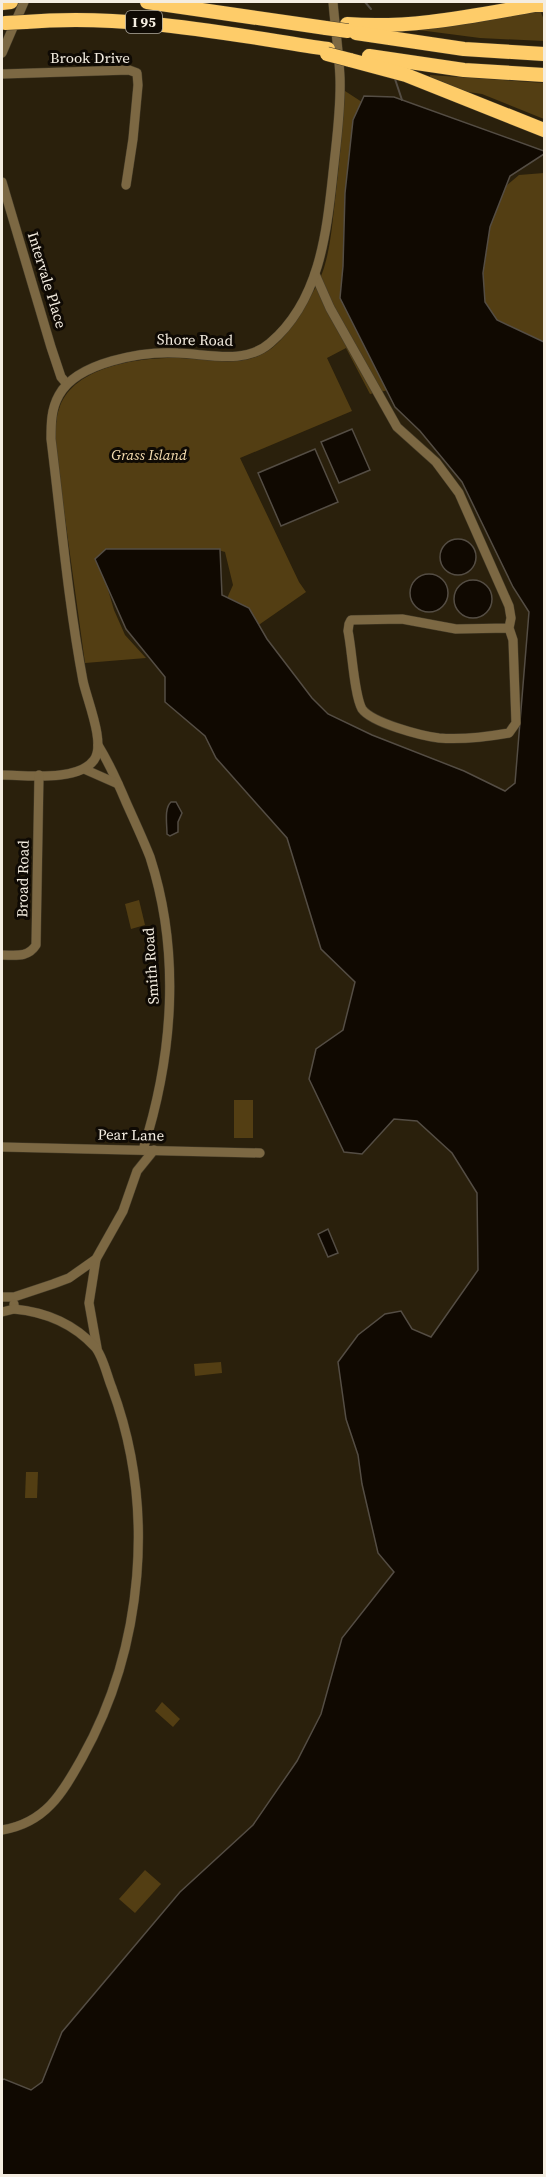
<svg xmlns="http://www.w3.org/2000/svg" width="546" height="2177" viewBox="0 0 546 2177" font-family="'Source Serif 4',serif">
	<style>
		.green { fill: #533e13 }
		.water { fill: #100901; stroke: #544d44; stroke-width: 1.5 }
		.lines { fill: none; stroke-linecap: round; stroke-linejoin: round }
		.stream { stroke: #544d44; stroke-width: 2 }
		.minor-casing { stroke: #463d2a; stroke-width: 10 }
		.highway-casing { stroke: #463d2a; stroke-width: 15 }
		.minor { stroke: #7c6843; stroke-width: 9 }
		.highway { stroke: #fecc69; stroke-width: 14 }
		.highway-bridge-casing { stroke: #463d2a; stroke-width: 15; stroke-linecap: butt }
		.highway-bridge { stroke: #fecc69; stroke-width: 14 }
		.labels { text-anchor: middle; stroke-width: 6; stroke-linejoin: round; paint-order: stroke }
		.shield { fill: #0f0a04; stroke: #afa99f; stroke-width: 1.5 }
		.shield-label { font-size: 14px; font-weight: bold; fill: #f4ede1 }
		.street-label { font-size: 15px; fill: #f4ede1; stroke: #0f0a04 }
		.park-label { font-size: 15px; font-style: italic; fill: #f5ddb0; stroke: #0f0a04 }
	</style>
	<rect width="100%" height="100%" fill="#2a200c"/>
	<g class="green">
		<path d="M540,10L544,20V41L480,38L411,29Z"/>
		<path d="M430,75L544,83V119L482,94L461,91L430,79Z"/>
		<path d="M345,91L365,104L389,390L370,394L346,348L327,358L352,411L240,458L299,582L306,592L253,629L224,605L233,585L225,552L215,549L101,566L114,610L125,635L146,658L85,663L57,460C56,443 53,423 60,406C76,365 141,357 180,358C212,359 244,369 272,348C285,338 292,325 300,312C306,302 314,292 319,281C330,257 332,226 335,200C339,164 343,128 345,91Z"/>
		<path d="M544,173V343L497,320L485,302L483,273L490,227L506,186L519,175Z"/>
		<path d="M139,900L145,925L131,929L125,904Z"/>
		<rect x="234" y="1100" width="19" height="38"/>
		<path d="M221,1362L222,1373L195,1376L194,1364Z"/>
		<path d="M26,1472H38L37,1498H25Z"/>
		<path d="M162,1702L180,1719L173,1727L155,1711Z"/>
		<path d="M145,1870L161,1884L135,1913L119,1899Z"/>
	</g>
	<g class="water">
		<path d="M364,96L394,97L544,151V154L510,176L490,227L483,273L485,302L497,320L544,342V2175L2,2176V2080L4,2079L31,2090L42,2082L62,2032L180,1892L253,1825L297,1761L321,1714L342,1638L394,1572L378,1553L362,1484L358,1455L346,1419L338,1362L358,1335L385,1314L401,1311L412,1329L431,1337L478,1270L477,1193L452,1153L417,1121L394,1119L362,1154L344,1152L309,1079L316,1049L343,1030L355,982L321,949L287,838L216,758L205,736L165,702V677L126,629L95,559L106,549H220L222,595L249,608L267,639L312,698L328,714L372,735L464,771L505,791L515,783L529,612L513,587L462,482L420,431L395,407L340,298L343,266L345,193L353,120Z"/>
		<path d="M352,429L370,470L339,483L321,442Z"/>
		<path d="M315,449L338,502L281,526L258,473Z"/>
		<circle cx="458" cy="557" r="18"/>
		<circle cx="429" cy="593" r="19"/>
		<circle cx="473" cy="599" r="19"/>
		<path d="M171,802H176L182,813L178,822V832L170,836L167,834C167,824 164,808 171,802Z"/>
		<path d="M328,1229L338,1253L328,1257L318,1234Z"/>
	</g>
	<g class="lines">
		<g class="stream">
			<path d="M365,2L371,9"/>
			<path d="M395,79L402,100"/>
		</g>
		<g class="minor-casing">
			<g id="minor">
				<path d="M2,53L24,2"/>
				<path d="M2,74L129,70L137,73L138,85L133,139L126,185"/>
				<path d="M2,182L51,347L61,377L67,384"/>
				<path d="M315,274L330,308L397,427L436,462L459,493L509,606L511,618L509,628L513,640L516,723L509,733C486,737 462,740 439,738C422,736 372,723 362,709C354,695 352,649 348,631L349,624L351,620L402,619L456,629L509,628"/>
				<path d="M98,745C109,763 118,783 126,802C134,820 143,839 150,857C181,953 173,1056 143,1150"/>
				<path d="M84,769L118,784"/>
				<path d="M2,775C26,775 78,782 94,760C106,744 87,700 83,681C68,601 61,519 51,439C51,424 51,409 59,395C77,362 143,351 178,353C208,354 245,365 270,343C322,299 327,227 334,164C337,136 341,107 340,78C339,53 335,27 333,2"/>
				<path d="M2,955C15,955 28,958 36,945L39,775"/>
				<path d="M2,1147L260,1153"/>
				<path d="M96,1259L89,1303L97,1348"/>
				<path d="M2,1297H14L53,1284L69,1278L96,1259L123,1211L137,1171L154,1150"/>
				<path d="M2,1312L14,1309V1304"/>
				<path d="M2,1830C45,1823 62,1794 82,1758C144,1647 156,1507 112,1388C107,1376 103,1356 95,1347C73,1323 46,1312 14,1309"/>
			</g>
		</g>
		<g class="highway-casing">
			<g id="highway">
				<path d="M147,2L326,28"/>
				<path d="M2,3L11,2"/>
				<path d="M25,22C127,13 227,34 328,49"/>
				<path d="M347,24C411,29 471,16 534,5H544"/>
				<path d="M356,33L464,49L544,54"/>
				<path d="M369,56L464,70L544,75"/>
				<path d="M350,60L406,75L544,130"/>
			</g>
		</g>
		<use href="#minor" class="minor"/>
		<use href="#highway" class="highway"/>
		<g class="highway-bridge-casing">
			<g id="highway-bridge">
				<path d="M5,23L25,22"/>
				<path d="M326,28L348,31"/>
				<path d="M327,54L350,60"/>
			</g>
		</g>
		<use href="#highway-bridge" class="highway-bridge"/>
	</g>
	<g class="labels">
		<rect class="shield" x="126" y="11" width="36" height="22" rx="4.5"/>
		<g class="shield-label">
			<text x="144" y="27">I 95</text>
		</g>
		<g class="street-label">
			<text x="90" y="63">Brook Drive</text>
			<text transform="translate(47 280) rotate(73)" y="5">Intervale Place</text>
			<text transform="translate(195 340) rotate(1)" y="5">Shore Road</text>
			<text transform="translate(23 879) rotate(-89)" y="5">Broad Road</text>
			<text transform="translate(151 966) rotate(-94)" y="5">Smith Road</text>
			<text transform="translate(131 1135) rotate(1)" y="5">Pear Lane</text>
		</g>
		<g class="park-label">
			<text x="149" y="460">Grass Island</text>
		</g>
	</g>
	<rect width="546" height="2177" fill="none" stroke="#f4ede1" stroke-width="6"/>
</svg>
